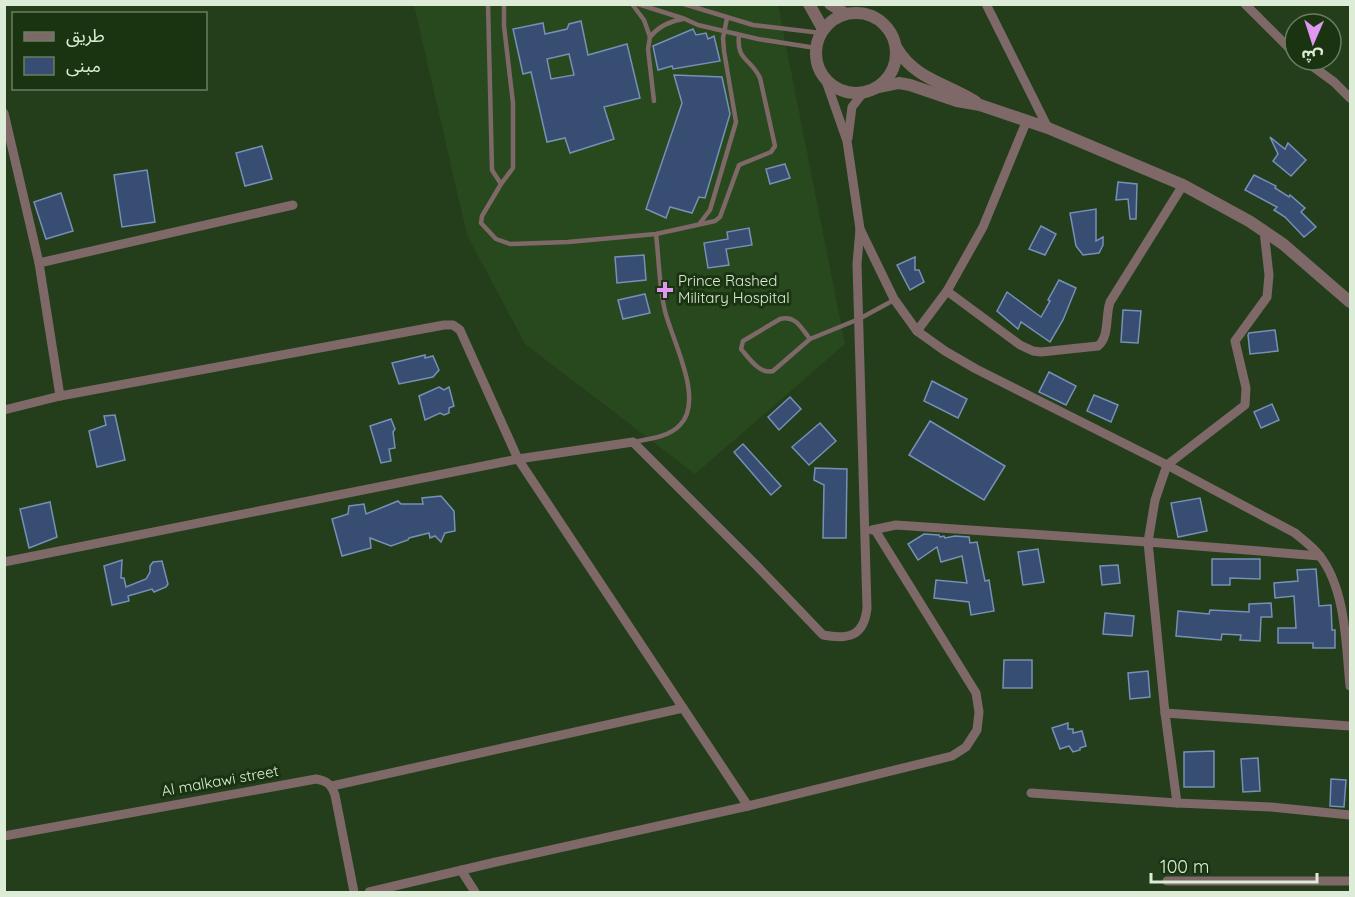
<svg xmlns="http://www.w3.org/2000/svg" width="1355" height="897" viewBox="0 0 1355 897" font-family="Quicksand,'Noto Sans Arabic',sans-serif">
	<style>
		.built { fill: #28481e }
		.building { fill: #374e72; stroke: #7690b7; stroke-width: 1.5; fill-rule: evenodd }
		.lines { fill: none; stroke-linecap: round; stroke-linejoin: round }
		.service { stroke: #7f6868; stroke-width: 4.5 }
		.minor { stroke: #7f6868; stroke-width: 9 }
		.tertiary { stroke: #7f6868; stroke-width: 12 }
		.poi-dot { fill: #de98f2; stroke: #1a3411; stroke-width: 2 }
		.labels { text-anchor: middle; stroke-width: 6; stroke-linejoin: round; paint-order: stroke }
		.poi-label { font-size: 15px; fill: #dcecd7; stroke: #1a3411; text-anchor: start }
		.street-label { font-size: 15px; fill: #dcecd7; stroke: #1a3411 }
	</style>
	<rect width="100%" height="100%" fill="#243e1b"/>
	<path class="built" d="M414,5H778L845,344L695,474L525,344L467,235Z"/>
	<g class="building">
		<path d="M581,21L588,55L627,44L640,98L604,107L614,139L570,153L565,138L547,142L531,72L523,74L513,29L543,23L545,34L567,29L569,24ZM569,54L574,75L551,79L547,59Z"/>
		<path d="M693,29L696,35L706,33L708,39L714,36L720,61L673,69L672,66L658,70L653,46Z"/>
		<path d="M674,75L722,77L730,114L705,198L699,197L692,213L670,207L666,218L646,209L682,103Z"/>
		<path d="M1270,137L1285,149L1288,143L1306,160L1291,176L1273,161L1278,154Z"/>
		<path d="M262,146L272,179L245,186L236,153Z"/>
		<path d="M785,164L790,178L770,184L766,169Z"/>
		<path d="M147,170L155,222L122,227L114,175Z"/>
		<path d="M1254,175L1276,186L1275,188L1289,197L1290,195L1305,208L1301,212L1316,227L1304,237L1285,217L1274,210L1277,207L1245,190Z"/>
		<path d="M1118,182L1137,184L1136,219H1130L1128,199L1116,200Z"/>
		<path d="M61,193L73,231L46,239L34,202Z"/>
		<path d="M1096,209V241L1103,237V245L1099,253L1083,255L1076,246L1070,213Z"/>
		<path d="M1041,226L1056,234L1045,255L1029,249Z"/>
		<path d="M749,228L752,245L726,249L729,265L708,268L704,243L728,239L727,232Z"/>
		<path d="M644,255L646,280L617,283L615,257Z"/>
		<path d="M915,257V270H919L924,282L910,290L897,265Z"/>
		<path d="M1059,280L1076,288L1063,320L1050,342L1021,322L1018,329L997,311L1007,292L1041,317L1050,301L1048,300Z"/>
		<path d="M645,294L650,313L623,319L618,300Z"/>
		<path d="M1123,310L1141,311L1138,343L1121,342Z"/>
		<path d="M1275,330L1278,351L1250,354L1248,335L1249,333Z"/>
		<path d="M425,355V358L433,356L439,370L433,377L399,384L392,363Z"/>
		<path d="M1049,372L1076,386L1066,405L1039,392Z"/>
		<path d="M932,381L967,399L958,418L924,401Z"/>
		<path d="M439,387L444,390L449,387L454,406L449,408V413L444,415L440,413L425,420L419,396Z"/>
		<path d="M1094,395L1118,405L1111,422L1087,411Z"/>
		<path d="M790,397L801,409L779,430L768,417Z"/>
		<path d="M1272,404L1279,420L1261,428L1254,412Z"/>
		<path d="M115,415L125,460L97,467L89,431L106,425L104,416Z"/>
		<path d="M391,419L395,429L393,432L395,448L389,449L391,461L381,463L370,426Z"/>
		<path d="M930,421L1005,466L984,500L909,455Z"/>
		<path d="M820,423L836,441L809,465L792,447Z"/>
		<path d="M743,444L781,486L771,495L734,452Z"/>
		<path d="M815,468L847,469L846,538H823L824,485L814,480Z"/>
		<path d="M441,496L454,511L455,531L445,533L441,542L435,536L430,538L429,533L409,538L408,540L391,546L370,538L371,548L342,556L332,519L348,514L349,506L364,504L366,514L398,501L401,504H423L422,498Z"/>
		<path d="M1200,498L1207,531L1178,537L1171,503Z"/>
		<path d="M50,502L57,537L29,548L20,509Z"/>
		<path d="M924,534L939,535L940,537L944,536L945,538L955,536L969,537L970,543L977,542L985,581L989,580L994,611L971,615L969,602L934,598L936,580L967,583L962,556L941,562L937,547L918,560L908,544Z"/>
		<path d="M1038,549L1044,582L1023,585L1018,552Z"/>
		<path d="M1212,559H1260V579L1230,578V585H1212Z"/>
		<path d="M122,560L121,578H124L126,587L146,579L150,572V566L153,562L162,561L168,584L166,587L154,592L152,589L128,596L129,601L112,605L104,566Z"/>
		<path d="M1118,565L1120,583L1102,585L1100,566Z"/>
		<path d="M1316,569L1319,606L1331,605L1332,630H1335V648H1313V643H1278V628H1296L1294,596L1275,598L1274,583L1298,581L1297,570Z"/>
		<path d="M1271,603L1272,617H1261L1260,641L1240,640L1241,635L1222,634L1221,640L1176,636L1178,611L1209,614L1210,610L1249,612V604Z"/>
		<path d="M1105,613L1134,616L1132,636L1103,634Z"/>
		<path d="M1004,660H1032V688H1003Z"/>
		<path d="M1148,671L1150,697L1130,699L1128,673Z"/>
		<path d="M1068,723V729H1073V733L1082,731L1086,746L1080,748V750L1073,752L1069,746L1060,749L1052,728Z"/>
		<path d="M1214,751V787H1184V752Z"/>
		<path d="M1258,758L1260,791L1243,792L1241,759Z"/>
		<path d="M1331,779L1346,780L1344,807L1330,806Z"/>
	</g>
	<g class="lines">
		<g class="service">
			<path d="M488,4L492,170L501,184"/>
			<path d="M504,4V26L513,103V168L501,184L482,216L481,223L496,239L510,244L568,242L656,234L715,221L720,217L739,165L771,152L775,146L760,78C751,58 736,61 739,35"/>
			<path d="M632,4L644,20L650,37L648,49L654,101"/>
			<path d="M638,4L685,19L698,25L758,39L816,48"/>
			<path d="M684,4L753,25L821,33"/>
			<path d="M650,37C658,27 670,21 683,19"/>
			<path d="M700,223L710,210L736,122L724,51L723,38L727,18"/>
			<path d="M810,339C801,328 796,315 780,319L743,341L741,349C749,358 760,375 773,371L810,339L859,319L894,300"/>
			<path d="M633,442C649,439 669,437 680,425C705,400 672,340 665,311C659,287 659,259 656,234"/>
		</g>
		<g class="minor">
			<path d="M986,4L1048,128"/>
			<path d="M1245,4L1295,54"/>
			<path d="M1304,60L1334,82L1350,98"/>
			<path d="M826,81L847,141L860,229L894,299L917,331L945,351L976,369L1167,465L1295,533C1303,540 1312,546 1319,555C1346,588 1346,646 1350,686"/>
			<path d="M4,113L39,263L60,396"/>
			<path d="M848,138L852,107L863,93"/>
			<path d="M39,263L293,205"/>
			<path d="M947,291L1020,345L1033,351L1041,352L1098,346C1110,336 1105,316 1110,302L1183,185"/>
			<path d="M917,331L947,291L983,227L1027,120"/>
			<path d="M4,410L60,396L444,325H453L460,330L518,459L748,806"/>
			<path d="M872,530L896,525L1148,542L1320,556"/>
			<path d="M4,562L518,459L633,442L756,565L823,635C849,640 864,636 867,608L857,264L860,229"/>
			<path d="M1165,713L1350,726"/>
			<path d="M332,786L683,708"/>
			<path d="M1031,793L1177,803L1271,807L1350,815"/>
			<path d="M1177,803L1165,713L1148,542L1155,500L1167,465L1245,405L1246,388L1235,341L1267,297L1269,275L1264,231"/>
			<path d="M4,836L316,779C327,781 331,784 335,795L354,892"/>
			<path d="M461,870L475,892"/>
			<path d="M1167,881H1350"/>
			<path d="M369,892L496,862L748,806L952,756L966,747L977,730L979,712L976,693L875,530"/>
		</g>
		<g class="tertiary">
			<path d="M809,4L823,29"/>
			<path d="M830,4L846,14"/>
			<circle cx="856" cy="53" r="40"/>
			<path d="M896,47C915,80 947,83 976,102"/>
			<path d="M875,88L899,83L910,85L957,101L980,105L1048,128L1183,185L1249,221L1283,244L1350,302"/>
		</g>
	</g>
	<path class="poi-dot" d="M662 281h6v6h6v6h-6v6h-6v-6h-6v-6h6z"/>
	<g class="labels">
		<g class="poi-label">
			<text x="678" y="286">Prince Rashed<tspan x="678" dy="17">Military Hospital</tspan></text>
		</g>
		<g class="street-label">
			<text transform="translate(220 781) rotate(-10)" y="5">Al malkawi street</text>
		</g>
	</g>
	<rect width="1355" height="897" fill="none" stroke="#dcecd7" stroke-width="12"/>
	<rect x="12" y="12" width="195" height="78" fill="#1a3411" stroke="#687e60" stroke-width="1.5"/>
	<rect x="24" y="32" width="30" height="9" fill="#7f6868" stroke="#687e60" stroke-width="1.5"/>
	<text x="66" y="42" font-size="18" fill="#dcecd7">طريق</text>
	<rect x="24" y="57" width="30" height="18" fill="#374e72" stroke="#687e60" stroke-width="1.5"/>
	<text x="66" y="72" font-size="18" fill="#dcecd7">مبنى</text>
	<g transform="translate(1313 42) rotate(183)"><circle r="28" fill="#1a3411" stroke="#687e60" stroke-width="1.5"/>
	<path d="M0-4.5L10 22L0 15L-10 22Z" fill="#de98f2"/>
	<text y="-9" font-size="16" font-weight="bold" text-anchor="middle" fill="#dcecd7">ش</text>
	</g>
	<path d="M1151 873v9h166v-9" fill="none" stroke="#dcecd7" stroke-width="3"/>
	<text x="1160" y="873" font-size="18" fill="#dcecd7" stroke="#1a3411" stroke-width="4.5" paint-order="stroke">100 m</text>
</svg>
